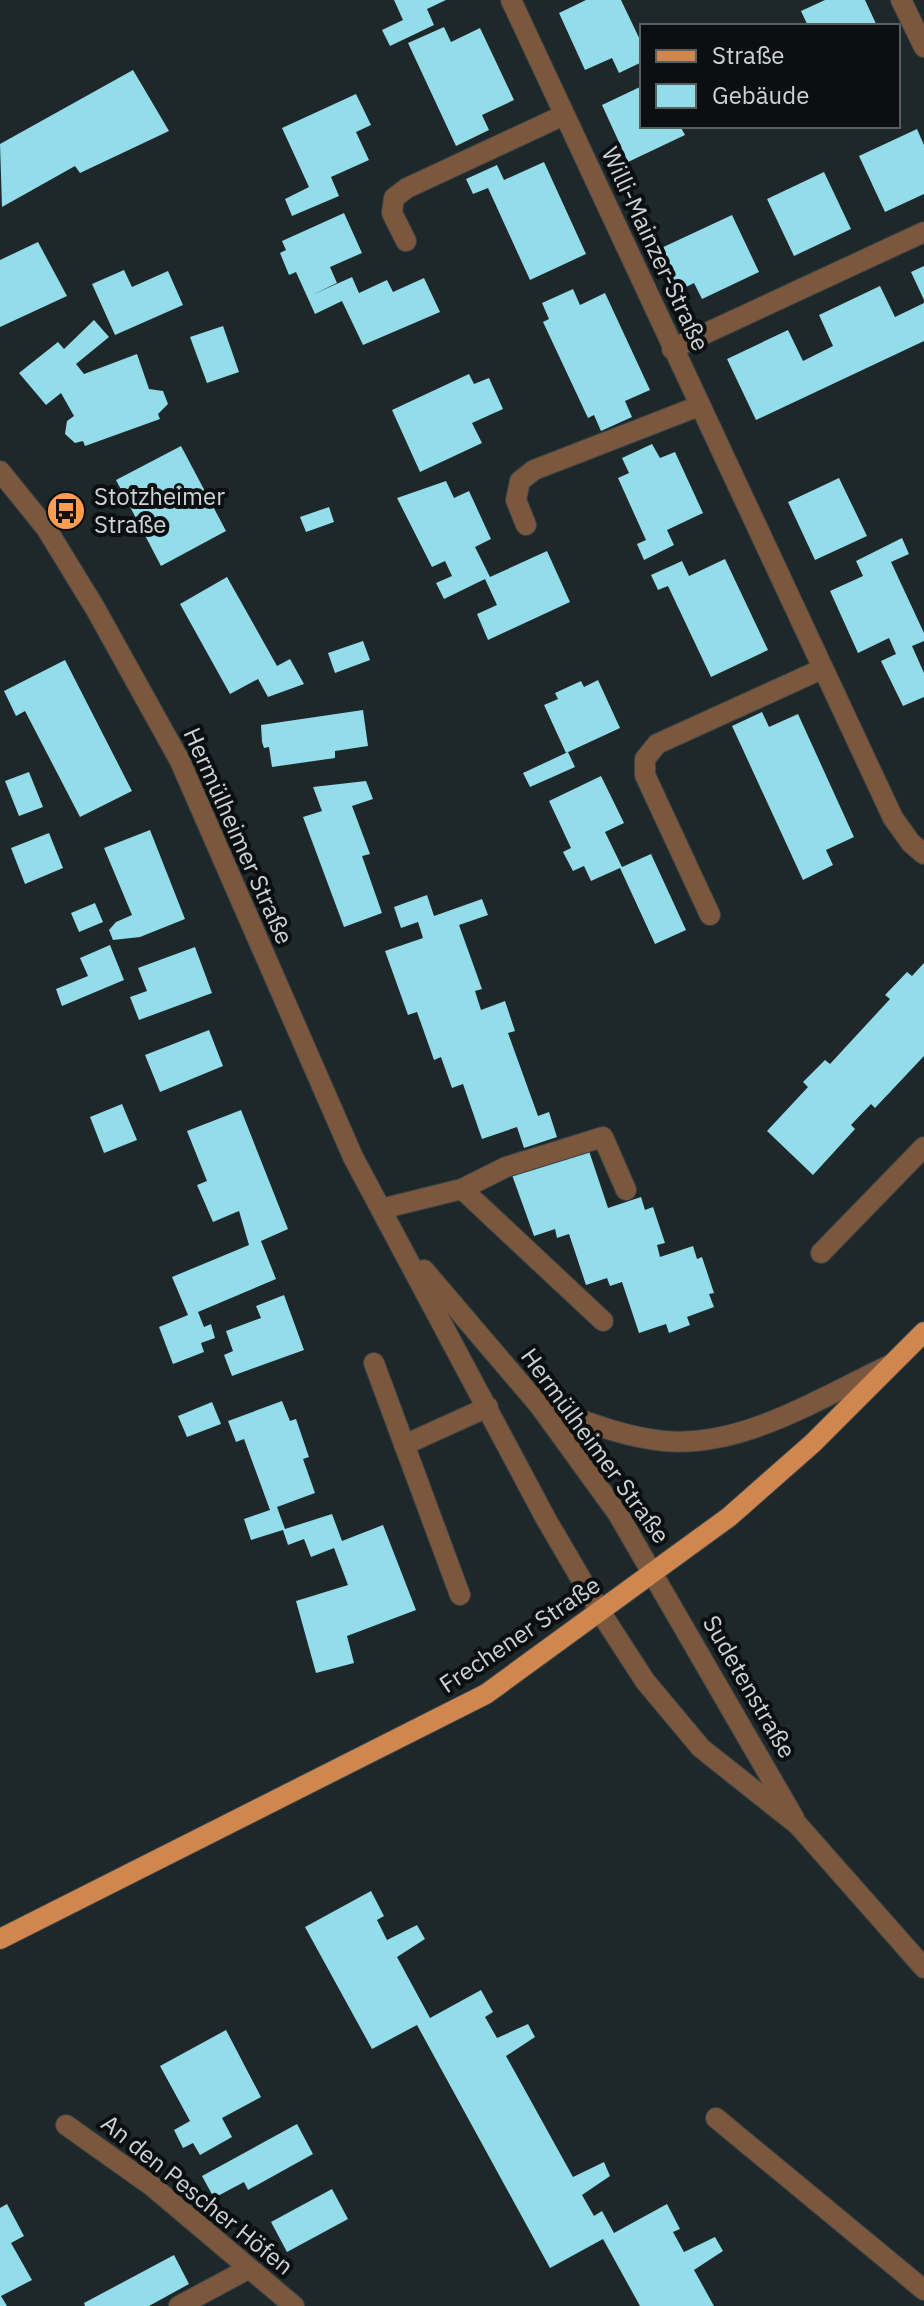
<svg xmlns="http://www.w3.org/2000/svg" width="924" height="2306" viewBox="0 0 924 2306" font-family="'IBM Plex Sans',sans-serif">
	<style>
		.building { fill: #93dce9 }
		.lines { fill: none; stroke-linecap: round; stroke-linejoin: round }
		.minor-casing { stroke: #3a4345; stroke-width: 22 }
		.major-casing { stroke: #3a4345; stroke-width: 22 }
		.minor { stroke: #7a573d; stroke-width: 20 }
		.major { stroke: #cf864f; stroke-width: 20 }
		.labels { text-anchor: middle; stroke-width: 8; stroke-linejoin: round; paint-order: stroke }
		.street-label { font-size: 24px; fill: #ced4d5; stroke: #0b0f10 }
		.poi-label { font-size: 24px; fill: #ced4d5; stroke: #0b0f10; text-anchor: start }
	</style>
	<rect width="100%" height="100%" fill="#1e2729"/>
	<g class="building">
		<path d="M394,0H446L427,9L434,25L390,46L382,30L403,20Z"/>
		<path d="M586,0H621L642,44V62L619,73L612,58L585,70L559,13Z"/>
		<path d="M825,0H865L877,26H808L801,11Z"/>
		<path d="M444,27L451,42L480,28L514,100L482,115L489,130L456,146L408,43Z"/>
		<path d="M133,70L169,131L80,173L75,166L2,207L0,144Z"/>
		<path d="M642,86V126H680L685,135L628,162L602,105Z"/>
		<path d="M356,94L371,125L356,132L369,160L331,177L339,196L292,216L285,199L309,187L282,128Z"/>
		<path d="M917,129L924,145V194L885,212L859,156Z"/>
		<path d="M544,162L586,254L530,280L488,188L473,194L466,179L497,165L504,180Z"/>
		<path d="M824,172L851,229L794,256L767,199Z"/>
		<path d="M344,213L362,253L330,267L337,283L312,295L352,277L359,293L387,280L393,292L424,278L440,312L363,345L342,301L315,314L296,272L289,275L280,253L286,250L282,241Z"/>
		<path d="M732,215L759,272L702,299L694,283L676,292L657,250Z"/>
		<path d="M38,242L67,296L0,327V260Z"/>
		<path d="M924,266V300L911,272Z"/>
		<path d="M124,270L132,287L168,271L183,305L115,335L92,284Z"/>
		<path d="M880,286L895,317L924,303V341L756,420L727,359L788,330L803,361L833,346L819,315Z"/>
		<path d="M573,289L580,305L605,293L650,390L625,401L632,417L601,431L594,415L588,418L543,322L549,319L542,303Z"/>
		<path d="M94,320L109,337L76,364L84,374L137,354L149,389L163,391L168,404L158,414L160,419L85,446L83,441L75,443L65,434L67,421L74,416L61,393L46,405L19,373L58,342L64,349Z"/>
		<path d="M223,326L239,372L207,383L190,337Z"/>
		<path d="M469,374L474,384L489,378L503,409L472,423L482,443L420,472L392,410Z"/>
		<path d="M652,444L660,458L675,452L703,513L667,530L674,545L644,560L637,544L646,540L618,478L629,473L622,458Z"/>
		<path d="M181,446L226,531L161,566L116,480Z"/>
		<path d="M839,478L867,536L815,560L788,502Z"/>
		<path d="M446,481L454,498L469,491L491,539L475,547L490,577L547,551L570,602L488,640L477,614L497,605L485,579L444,599L436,583L452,576L445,561L432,567L397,498Z"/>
		<path d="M329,507L334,522L306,532L300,517Z"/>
		<path d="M902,538L909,554L891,562L924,633V641L912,646L924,673V697L903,706L881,661L896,654L889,638L858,653L830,591L863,576L856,561Z"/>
		<path d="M725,559L768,650L711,677L668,586L658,590L651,575L682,561L689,576Z"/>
		<path d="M227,577L277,666L290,659L304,684L268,697L258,679L230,694L180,604Z"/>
		<path d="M363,641L370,660L335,673L328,653Z"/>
		<path d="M65,660L132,791L80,817L25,711L16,716L4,691Z"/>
		<path d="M598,680L620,728L566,753L544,705L558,699L555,693L581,681L584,687Z"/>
		<path d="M363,710L368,746L335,751V758L272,767L269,747L264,748L262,742L261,725Z"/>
		<path d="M762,712L769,727L798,714L854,837L826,850L833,865L803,880L732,726Z"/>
		<path d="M568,752L575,767L530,787L523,773Z"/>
		<path d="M29,772L43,807L19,816L5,781Z"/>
		<path d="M601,776L624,823L605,832L622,867L651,854L686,930L655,944L620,868L591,881L584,866L573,871L563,852L571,848L549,801Z"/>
		<path d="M366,781L373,799L352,806L370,854L362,856L382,913L344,927L303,817L322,811L313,787Z"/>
		<path d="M150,830L185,919L140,937L113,940L109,930L116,922L132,915L104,848Z"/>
		<path d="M49,833L63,868L25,884L11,848Z"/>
		<path d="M427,895L434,916L482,899L488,915L459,925L482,989L475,991L481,1010L505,1001L515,1031L508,1033L538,1116L549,1112L557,1137L524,1148L517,1127L482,1139L463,1084L452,1088L441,1057L434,1060L417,1012L408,1015L385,951L423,938L418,922L401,928L394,907Z"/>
		<path d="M95,903L103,922L79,932L71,913Z"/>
		<path d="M110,945L124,980L62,1006L56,989L88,976L80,958Z"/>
		<path d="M195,947L212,993L139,1020L130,997L147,991L138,968Z"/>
		<path d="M924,963V1056L875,1108L871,1104L851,1125L855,1129L813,1175L767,1131L808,1087L803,1082L825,1060L830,1064L890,999L885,995L907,972L912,976Z"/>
		<path d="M209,1030L223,1066L160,1092L145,1055Z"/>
		<path d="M122,1104L137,1140L104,1153L90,1117Z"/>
		<path d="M241,1110L288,1229L261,1241L276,1279L198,1312L204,1327L211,1324L215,1338L201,1343L204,1352L173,1364L159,1327L188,1315L172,1277L249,1245L239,1211L213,1222L197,1185L207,1181L187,1131Z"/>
		<path d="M588,1148L608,1208L641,1197L645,1210L653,1207L665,1243L657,1245L660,1257L693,1246L697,1259L702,1257L714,1293L709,1294L714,1307L687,1317L690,1325L669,1333L666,1324L639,1333L622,1282L610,1286L607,1278L586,1285L569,1234L557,1238L555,1229L534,1236L512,1175Z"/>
		<path d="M284,1295L304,1350L232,1376L224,1355L233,1351L226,1331L261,1318L256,1306Z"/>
		<path d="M282,1401L290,1421L296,1419L309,1457L303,1459L315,1493L277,1507L285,1529L332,1514L342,1541L383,1525L416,1610L347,1636L354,1663L316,1673L296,1601L348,1585L334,1548L311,1557L304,1539L288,1545L283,1530L251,1540L244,1519L270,1510L244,1439L236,1442L228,1421Z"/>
		<path d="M212,1402L221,1424L187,1437L178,1416Z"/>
		<path d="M371,1891L384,1916L377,1920L387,1940L417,1925L425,1939L397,1957L430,2018L481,1990L493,2012L485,2017L497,2038L528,2024L535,2037L506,2056L573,2177L604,2162L610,2176L582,2195L594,2216L602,2211L614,2233L667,2204L680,2229L673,2232L684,2252L715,2237L723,2251L694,2270L714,2306H640L603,2239L550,2268L417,2025L372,2049L305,1927Z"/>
		<path d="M226,2030L261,2097L222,2118L232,2137L200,2155L193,2143L183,2148L174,2130L190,2121L160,2066Z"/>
		<path d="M297,2124L313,2154L248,2190L244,2182L214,2198L202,2176Z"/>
		<path d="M332,2189L348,2219L287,2252L271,2222Z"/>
		<path d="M7,2204L24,2236L11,2243L32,2280L1,2296L7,2306H0V2208Z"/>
		<path d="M174,2255L189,2284L149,2306H85L84,2303Z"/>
	</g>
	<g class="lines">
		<g class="minor-casing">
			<g id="minor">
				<path d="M511,0L893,818L911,843L924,854"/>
				<path d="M901,0L924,47"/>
				<path d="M406,241L392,213L394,198L407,188L564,115"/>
				<path d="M672,349L924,232"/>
				<path d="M0,471L46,528L95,608L180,761L353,1157L546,1519L601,1613L645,1681L701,1748L798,1825L924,1968"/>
				<path d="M526,525L516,500L520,481L534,470L699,406"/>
				<path d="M710,915L645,775V759L657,744L822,669"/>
				<path d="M462,1189L506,1167L603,1137L626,1190"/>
				<path d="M381,1209L462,1189L603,1321"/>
				<path d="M821,1253L924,1147"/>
				<path d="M424,1270L539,1405L618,1514L794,1818"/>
				<path d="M374,1363L460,1595"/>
				<path d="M539,1405C579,1419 622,1437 664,1441C744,1448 821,1397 890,1365"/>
				<path d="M404,1445L488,1407"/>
				<path d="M716,2118L924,2290"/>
				<path d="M66,2125L152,2186L294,2306"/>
				<path d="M179,2306L248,2269"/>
			</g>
		</g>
		<g class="major-casing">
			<path id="major" d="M0,1939L486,1694L729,1517L813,1443L924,1332"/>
		</g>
		<use href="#minor" class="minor"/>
		<use href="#major" class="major"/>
	</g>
	<defs>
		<g id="bus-disc" transform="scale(2)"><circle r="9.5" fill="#fc9d53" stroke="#0b0f10"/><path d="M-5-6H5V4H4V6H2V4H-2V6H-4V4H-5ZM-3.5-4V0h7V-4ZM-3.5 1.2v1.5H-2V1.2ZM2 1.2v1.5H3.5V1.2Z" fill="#111"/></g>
	</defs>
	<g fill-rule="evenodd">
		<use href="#bus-disc" x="66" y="511"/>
	</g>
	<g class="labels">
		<g class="street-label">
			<text transform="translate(655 249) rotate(65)" y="8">Willi-Mainzer-Straße</text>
			<text transform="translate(238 836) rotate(66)" y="8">Hermülheimer Straße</text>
			<text transform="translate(595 1446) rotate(54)" y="8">Hermülheimer Straße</text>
			<text transform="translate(520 1635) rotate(-34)" y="8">Frechener Straße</text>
			<text transform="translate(749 1687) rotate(60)" y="8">Sudetenstraße</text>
			<text transform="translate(197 2195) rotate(39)" y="8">An den Pescher Höfen</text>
		</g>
		<g class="poi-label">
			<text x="94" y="505">Stotzheimer<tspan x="94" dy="28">Straße</tspan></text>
		</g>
	</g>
	<rect x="640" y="24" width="260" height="104" fill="#0b0f10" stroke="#595e5f" stroke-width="2"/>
	<rect x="656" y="50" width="40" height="12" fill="#cf864f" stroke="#595e5f" stroke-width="2"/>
	<text x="712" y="64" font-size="24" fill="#ced4d5">Straße</text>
	<rect x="656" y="84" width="40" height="24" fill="#93dce9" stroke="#595e5f" stroke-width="2"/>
	<text x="712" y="104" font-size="24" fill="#ced4d5">Gebäude</text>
</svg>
